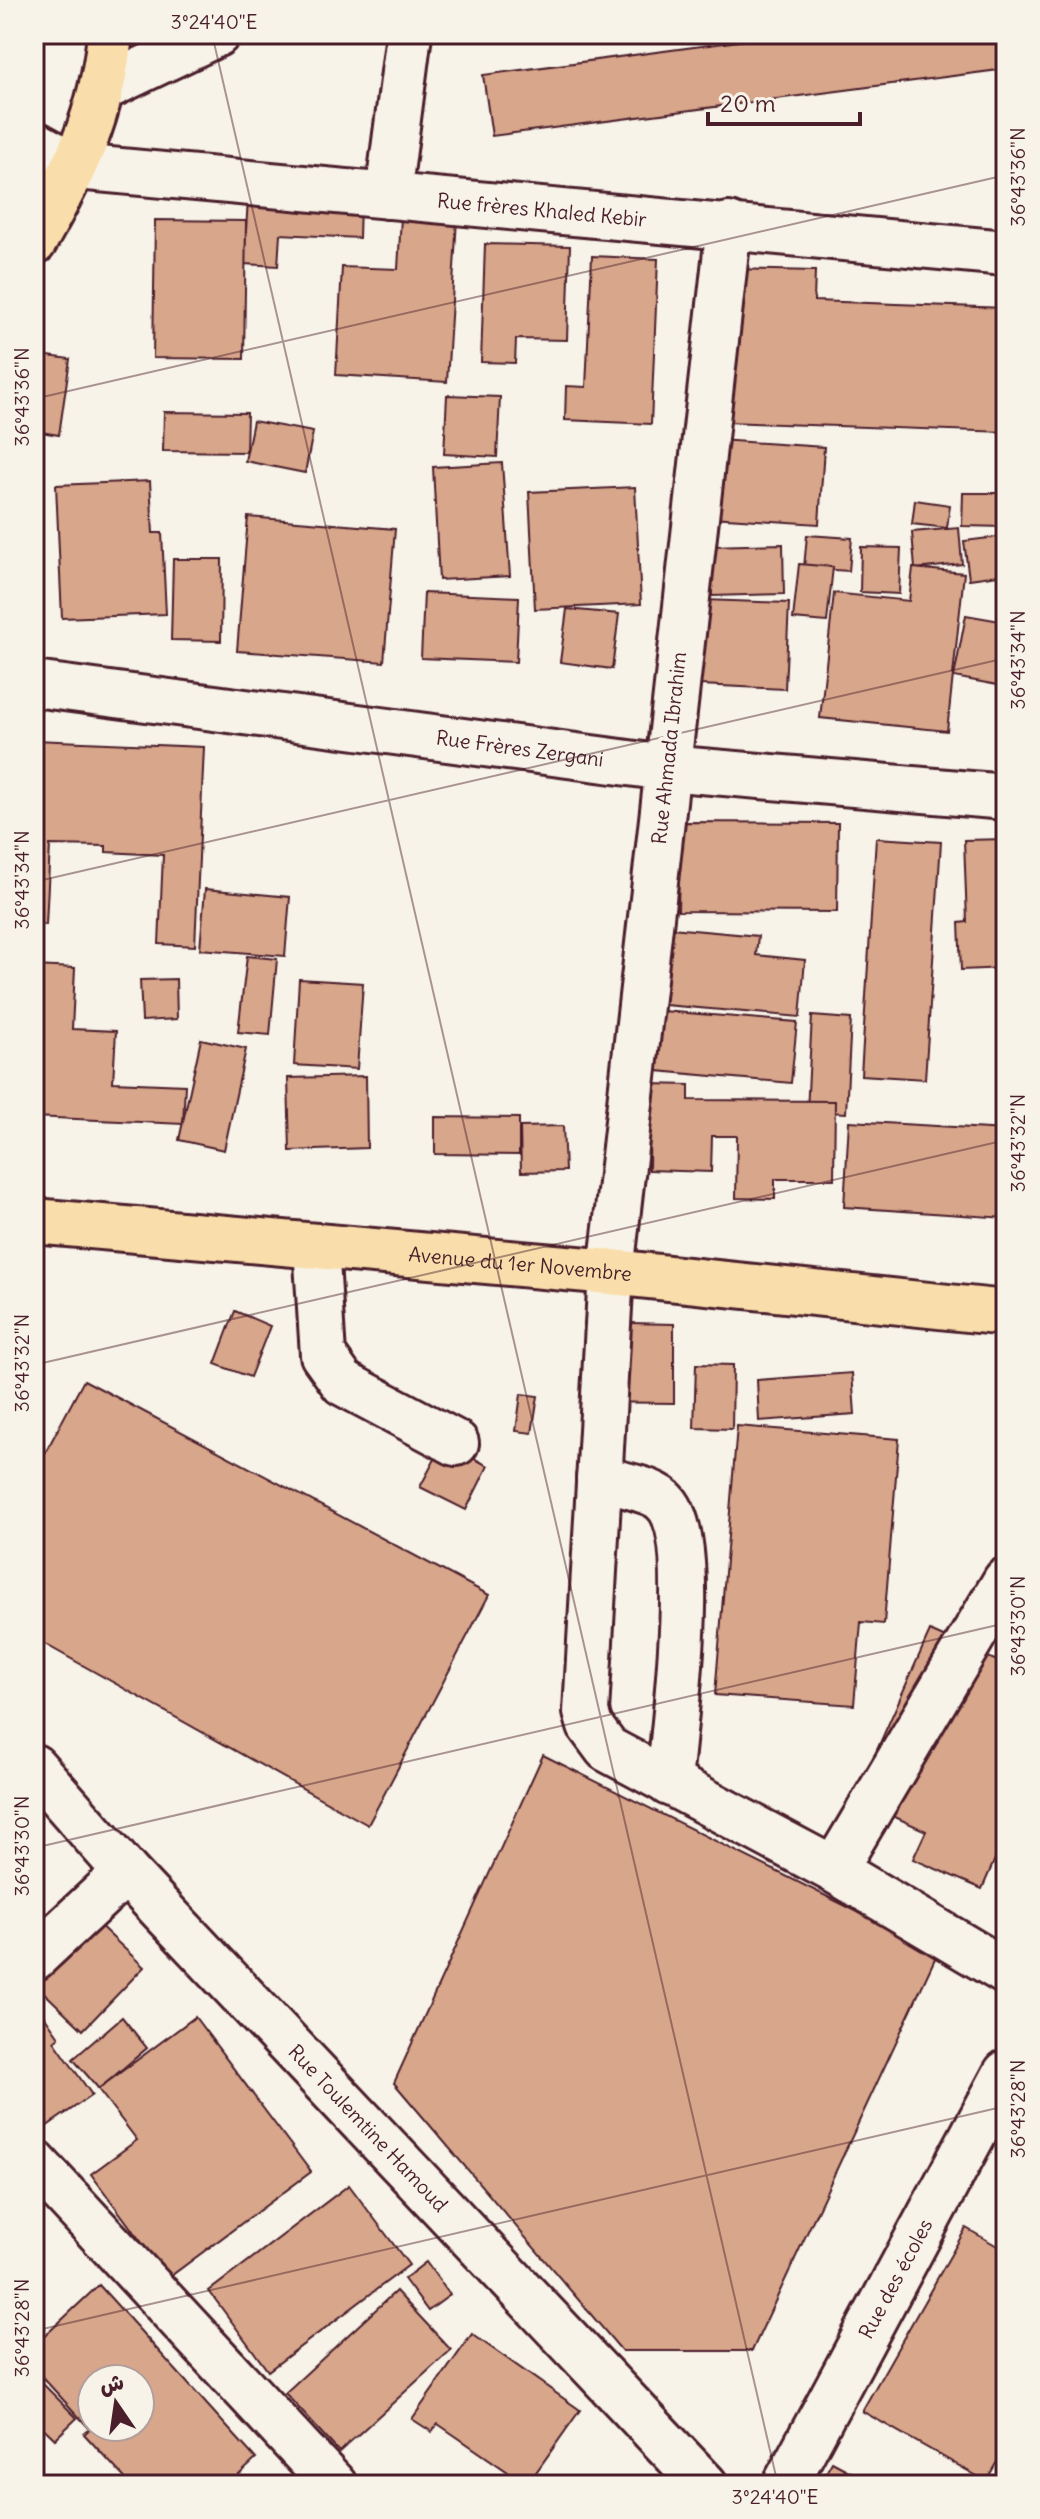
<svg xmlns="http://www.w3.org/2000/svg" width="1040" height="2519" viewBox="0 0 1040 2519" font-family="Delius,'Playpen Sans Arabic',sans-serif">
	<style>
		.building { fill: #d8a68b; stroke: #4a1f2b; stroke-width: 2; fill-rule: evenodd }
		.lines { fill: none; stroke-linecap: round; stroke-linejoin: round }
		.minor-casing { stroke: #4a1f2b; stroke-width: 50 }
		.major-casing { stroke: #4a1f2b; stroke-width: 50 }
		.minor { stroke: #f7f3e8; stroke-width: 44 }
		.major { stroke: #f9deab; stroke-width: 44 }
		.ticks { fill: none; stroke: #4a1f2b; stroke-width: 2; stroke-opacity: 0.45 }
		.labels { text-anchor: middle; stroke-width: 8; stroke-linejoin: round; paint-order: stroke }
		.street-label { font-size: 20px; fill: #4a1f2b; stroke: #f7f3e8 }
		.neatline { fill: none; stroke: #4a1f2b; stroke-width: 3 }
		.ticks-label { font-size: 20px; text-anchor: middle; fill: #4a1f2b }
	</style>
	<rect width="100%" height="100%" fill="#f7f3e8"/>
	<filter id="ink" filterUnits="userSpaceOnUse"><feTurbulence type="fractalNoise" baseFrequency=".0125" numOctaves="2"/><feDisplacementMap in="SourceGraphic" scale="16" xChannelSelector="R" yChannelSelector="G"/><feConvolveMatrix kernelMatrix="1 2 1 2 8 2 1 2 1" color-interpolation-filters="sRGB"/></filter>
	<g filter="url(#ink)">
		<g class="building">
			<path d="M791,34H1006V69L492,136L483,75Z"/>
			<path d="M248,198L360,203L359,238L280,234L278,266L244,264Z"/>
			<path d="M401,217L457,219L447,382L336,375L342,267L398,269Z"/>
			<path d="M155,220L246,221L244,359L153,358Z"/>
			<path d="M485,244L570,246L567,340L516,339L515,363L481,362Z"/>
			<path d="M592,256L658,259L651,424L565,420L566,386L586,387Z"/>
			<path d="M732,269L815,271L814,301L1006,308V432L726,422Z"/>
			<path d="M34,354L70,359L59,435L34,431Z"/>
			<path d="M447,395L500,397L497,457L444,454Z"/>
			<path d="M164,412L247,413L246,452L163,451Z"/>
			<path d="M253,421L313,432L305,473L245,461Z"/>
			<path d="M718,440L824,447L819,524L711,517Z"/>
			<path d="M502,463L510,576L439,580L433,467Z"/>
			<path d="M150,481L153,533H162L166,614L62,618L56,485Z"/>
			<path d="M635,487L641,604L535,609L529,492Z"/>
			<path d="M963,493H1006V527L962,526Z"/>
			<path d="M915,500L950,505L947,528L912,524Z"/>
			<path d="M248,517L395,529L384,662L237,651Z"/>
			<path d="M959,528L962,564L915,569L912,532Z"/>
			<path d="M807,535L852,538L849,571L804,568Z"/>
			<path d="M1006,536V574L969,579L964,541Z"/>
			<path d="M783,544L784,594L712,596L711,546Z"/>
			<path d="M861,547L901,548L899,594L860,592Z"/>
			<path d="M173,559H222L221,641L171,640Z"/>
			<path d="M799,564L833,567L827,622L793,619Z"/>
			<path d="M913,568L964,573L947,731L820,718L834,593L909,601Z"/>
			<path d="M424,593L519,597L516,662L421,658Z"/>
			<path d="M704,600L789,603L785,689L700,685Z"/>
			<path d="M567,609L619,614L612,669L560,662Z"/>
			<path d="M966,615L1006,622L1003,686L954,677Z"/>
			<path d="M34,740L204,747L195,946L159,944L163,855L106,852V846L50,845L46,925L34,924Z"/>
			<path d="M680,822L838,823L837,912L678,911Z"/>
			<path d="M876,838L941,842L925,1079L861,1075Z"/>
			<path d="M1006,839V968L961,970L959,923L967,922L964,840Z"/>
			<path d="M205,889L290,897L285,956L200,949Z"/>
			<path d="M671,928L758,936L756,955L805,960L800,1017L665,1005Z"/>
			<path d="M247,956L277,959L270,1035L238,1032Z"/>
			<path d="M34,966L75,968L72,1029L116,1031L113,1082L185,1085L183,1124L34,1117Z"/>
			<path d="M176,979L177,1019L142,1021L140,980Z"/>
			<path d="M299,979L363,983L357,1069L294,1065Z"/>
			<path d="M662,1011L797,1022L791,1083L657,1071Z"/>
			<path d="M812,1016L851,1019L846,1113L807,1111Z"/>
			<path d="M201,1039L246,1049L224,1150L179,1140Z"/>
			<path d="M366,1076L367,1148L290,1151L288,1078Z"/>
			<path d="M650,1084L689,1085V1100L835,1101L834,1179H775V1199L736,1198L737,1136H712L711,1172L649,1170Z"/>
			<path d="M435,1117L519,1118V1155L435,1154Z"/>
			<path d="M849,1121L1006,1130V1218L844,1207Z"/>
			<path d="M563,1126L565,1171L521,1172L520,1127Z"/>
			<path d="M235,1311L270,1326L250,1377L215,1364Z"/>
			<path d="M585,1322L674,1324V1403L585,1402Z"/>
			<path d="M696,1364L733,1365L732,1429L694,1428Z"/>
			<path d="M852,1373L855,1414L759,1421L757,1380Z"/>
			<path d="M84,1380L489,1595L368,1825L34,1638V1474Z"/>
			<path d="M521,1394L538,1396L532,1433L516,1431Z"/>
			<path d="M737,1426L899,1439L884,1624L861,1622L854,1705L715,1695Z"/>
			<path d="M444,1442L488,1466L466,1510L420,1487Z"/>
			<path d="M1006,1606V1647L987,1634Z"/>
			<path d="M930,1631L1006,1665V1818L1002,1826L1006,1834L982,1889L913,1859L926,1831L855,1799Z"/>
			<path d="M543,1755L938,1952L752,2351H622L394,2083Z"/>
			<path d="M75,1902L144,1967L83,2030L34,1983V1945Z"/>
			<path d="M34,2001L59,2037L54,2041L92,2095L34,2135Z"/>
			<path d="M122,2017L147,2048L99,2089L73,2059Z"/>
			<path d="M195,2017L311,2172L168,2278L91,2174L137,2140L98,2089Z"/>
			<path d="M349,2185L409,2265L268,2371L209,2291Z"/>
			<path d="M966,2228L1006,2251V2446L986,2481L862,2411Z"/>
			<path d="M426,2262L450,2295L428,2311L404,2279Z"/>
			<path d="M99,2285L256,2459L228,2485H131L84,2434L90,2429L34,2368V2346ZM92,2379H140V2427H92Z"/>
			<path d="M396,2291L451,2350L339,2452L285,2393Z"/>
			<path d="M472,2334L580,2410L527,2485L438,2424L432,2432L412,2419Z"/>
			<path d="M34,2375L77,2418L55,2439L34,2419Z"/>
			<path d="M832,2462L875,2485H819Z"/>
		</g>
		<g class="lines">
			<g class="minor-casing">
				<g id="minor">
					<path d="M102,89L217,34"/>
					<path id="s1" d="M34,143L77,167L1006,253"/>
					<path d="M388,196L409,34"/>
					<path d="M729,225L611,1272L586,1712L590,1726L607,1749L834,1870L1006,1972"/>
					<path id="s2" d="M34,684L666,768L1006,797"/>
					<path d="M316,1246L323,1355L343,1383L456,1443"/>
					<path d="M599,1478C617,1484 649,1488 663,1500C702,1534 673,1728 669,1783"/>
					<path id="s3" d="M34,1767L126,1872L705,2485"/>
					<path d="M834,1870L1006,1580"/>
					<path d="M34,1958L126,1872"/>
					<path d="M34,2162L334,2485"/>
					<path id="s4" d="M785,2485L1006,2073"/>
				</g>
			</g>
			<g class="major-casing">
				<g id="major">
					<path d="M34,242C74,172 102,117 110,34"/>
					<path id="s5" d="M34,1221L611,1272L1006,1313"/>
				</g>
			</g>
			<use href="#minor" class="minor"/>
			<use href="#major" class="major"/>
		</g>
	</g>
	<path class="ticks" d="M212,34L778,2485M34,399L1006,175M34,882L1006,658M34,1365L1006,1140M34,1848L1006,1623M34,2331L1006,2106"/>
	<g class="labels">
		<g class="street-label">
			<text dy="7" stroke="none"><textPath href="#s1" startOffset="516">Rue frères Khaled Kebir</textPath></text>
			<text transform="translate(669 748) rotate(-84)" y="7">Rue Ahmada Ibrahim</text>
			<text dy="7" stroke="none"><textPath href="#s2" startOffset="490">Rue Frères Zergani</textPath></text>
			<text dy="7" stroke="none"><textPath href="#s5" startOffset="488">Avenue du 1er Novembre</textPath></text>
			<text dy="7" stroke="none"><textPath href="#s3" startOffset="492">Rue Toulemtine Hamoud</textPath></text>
			<text dy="7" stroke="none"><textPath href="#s4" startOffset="234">Rue des écoles</textPath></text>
		</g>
	</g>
	<rect width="1040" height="2519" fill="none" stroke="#f7f3e8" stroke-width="88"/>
	<g transform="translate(116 2403) rotate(347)"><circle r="38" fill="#f7f3e8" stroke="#b29e9c" stroke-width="2"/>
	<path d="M0-6L14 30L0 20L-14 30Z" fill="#4a1f2b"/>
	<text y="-12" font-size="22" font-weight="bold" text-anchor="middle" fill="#4a1f2b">ش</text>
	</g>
	<path d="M708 112v12h152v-12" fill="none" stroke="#4a1f2b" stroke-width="4"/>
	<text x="720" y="112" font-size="24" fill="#4a1f2b" stroke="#f7f3e8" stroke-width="6" paint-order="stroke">20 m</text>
	<rect x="44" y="44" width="952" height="2431" class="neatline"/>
	<g class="ticks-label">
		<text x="214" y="29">3°24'40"E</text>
		<text transform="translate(1018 177) rotate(-90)" y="7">36°43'36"N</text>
		<text transform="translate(22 397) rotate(-90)" y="7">36°43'36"N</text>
		<text transform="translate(1018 660) rotate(-90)" y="7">36°43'34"N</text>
		<text transform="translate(22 880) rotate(-90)" y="7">36°43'34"N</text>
		<text transform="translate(1018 1143) rotate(-90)" y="7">36°43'32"N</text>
		<text transform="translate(22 1363) rotate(-90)" y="7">36°43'32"N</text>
		<text transform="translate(1018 1626) rotate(-90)" y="7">36°43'30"N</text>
		<text transform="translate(22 1846) rotate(-90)" y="7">36°43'30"N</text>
		<text transform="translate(1018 2109) rotate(-90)" y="7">36°43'28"N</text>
		<text transform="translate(22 2328) rotate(-90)" y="7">36°43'28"N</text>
		<text x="775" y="2504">3°24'40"E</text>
	</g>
</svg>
